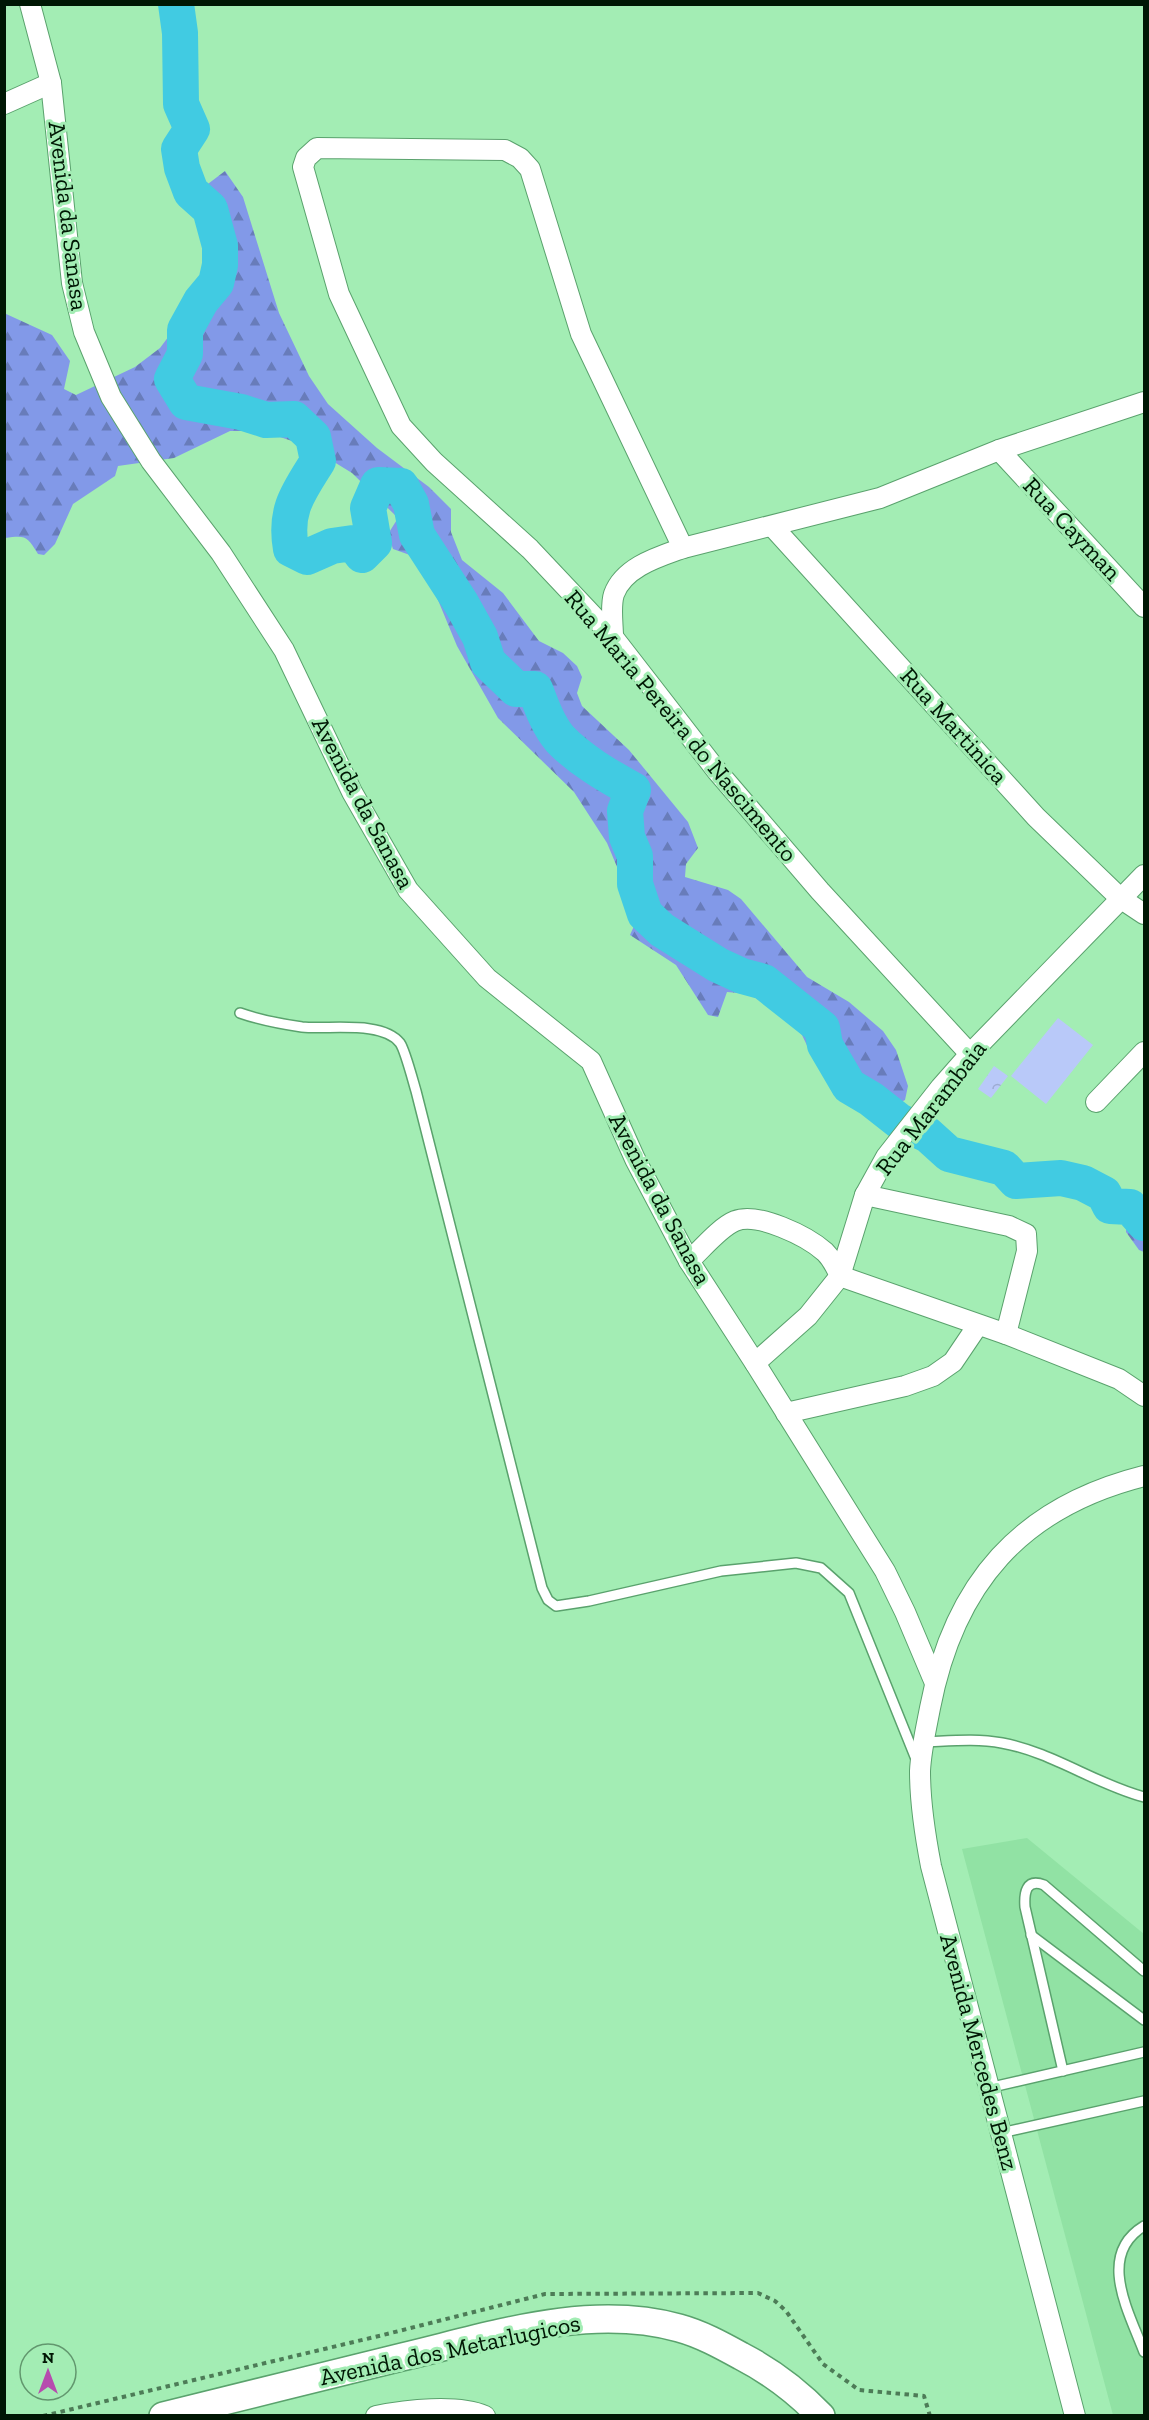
<svg xmlns="http://www.w3.org/2000/svg" width="1149" height="2420" viewBox="0 0 1149 2420" font-family="'Zilla Slab',serif">
	<style>
		.built { fill: #91e2a4 }
		.forest { fill: url(#forest-firs) }
		.park { fill: url(#park-crowns) }
		.pitch { fill: #b9c9f9 }
		.lines { fill: none; stroke-linecap: round; stroke-linejoin: round }
		.river { stroke: #41cbe2; stroke-width: 36 }
		.service-casing { stroke: #5aa26d; stroke-width: 12 }
		.minor-casing { stroke: #5aa26d; stroke-width: 22 }
		.secondary-casing { stroke: #5aa26d; stroke-width: 30 }
		.path { stroke: #4d7c57; stroke-width: 4; stroke-dasharray: 4.5 4.5; stroke-linecap: butt }
		.service { stroke: #fff; stroke-width: 9 }
		.minor { stroke: #fff; stroke-width: 20 }
		.secondary { stroke: #fff; stroke-width: 27 }
		.labels { text-anchor: middle; stroke-width: 6; stroke-linejoin: round; paint-order: stroke }
		.street-label { font-size: 24px; fill: #001704; stroke: #a3edb4 }
	</style>
	<defs>
		<pattern id="forest-firs" width="22" height="20" patternUnits="userSpaceOnUse" patternTransform="scale(1.5)"><rect width="22" height="20" fill="#8299e8"/><path d="M5 1l3.5 6h-7zM16 11l3.5 6h-7z" fill="#687cba"/></pattern>
		<pattern id="park-crowns" width="20" height="18" patternUnits="userSpaceOnUse" patternTransform="scale(1.5)"><rect width="20" height="18" fill="#b9c9f9"/><path d="M2 6a3 3 0 1 1 6 0M12 15a3 3 0 1 1 6 0" fill="none" stroke="#9dacd4"/></pattern>
	</defs>
	<rect width="100%" height="100%" fill="#a3edb4"/>
	<path class="built" d="M1027,1838L1144,1934V2415H1113L962,1849Z"/>
	<g class="forest">
		<path d="M225,171L243,197L279,313L309,376L328,404L377,448L429,487L451,509V532L462,560L503,593L539,641L563,653L577,666L582,677L577,693L582,706L629,750L688,822L698,848L686,864L685,877L728,890L741,899L807,977L849,1002L883,1031L896,1050L908,1086L905,1100L884,1111L857,1097L813,1058L802,1035L786,1017L749,994L727,992L718,1017L708,1015L676,965L630,935L638,917L607,843L574,792L498,718L457,646L421,559L393,549L388,534L398,518L352,473L321,454L292,441L262,431H230L174,458L118,466L115,476L73,504L55,544L44,555L38,554C27,536 26,535 5,538L4,313L52,335L70,361L64,389L76,395L135,367L160,348L201,293L205,255L199,221L200,190Z"/>
		<path d="M1144,1207V1252L1139,1250L1126,1232L1127,1217L1139,1208Z"/>
	</g>
	<path class="park" d="M994,1066L1008,1076L991,1098L978,1089Z"/>
	<path class="pitch" d="M1058,1018L1093,1045L1046,1104L1011,1076Z"/>
	<g class="lines">
		<path class="river" d="M176,4L180,33L181,104L192,129L179,149L182,168L191,192L210,209L220,246V265L216,283L201,301L185,330V354L172,379L186,402L241,412L266,420L294,419L313,437L318,461C298,493 284,510 291,549L307,557L332,546L353,543L362,555L374,543L368,508L378,485L401,486L411,504L417,535L461,603L480,637L488,662L516,689H535C541,705 548,725 560,739C580,760 608,776 633,790L625,811L627,837L635,856V884L645,914L662,930L718,965L742,976L764,982L822,1028L825,1045L849,1086L871,1099L899,1121L928,1135L949,1154L1004,1168L1016,1181L1061,1178L1083,1183L1104,1194L1110,1206L1130,1207L1144,1223"/>
		<g class="service-casing">
			<g id="service">
				<path d="M240,1013C260,1020 281,1024 302,1027C328,1030 382,1020 400,1043C405,1050 413,1081 416,1091L542,1588L548,1600L556,1606L589,1601L721,1571L796,1563L821,1568L849,1593L916,1759"/>
				<path d="M923,1742C950,1741 976,1738 1002,1743C1052,1752 1095,1784 1144,1797"/>
				<path d="M1031,1935L1144,2020"/>
				<path d="M1063,2071L1025,1907C1024,1893 1026,1878 1044,1885L1144,1971"/>
				<path d="M988,2088L1144,2052"/>
				<path d="M1001,2133L1144,2101"/>
				<path d="M1144,2226C1096,2255 1129,2312 1144,2352"/>
			</g>
		</g>
		<g class="minor-casing">
			<g id="minor">
				<path d="M30,4L51,83L72,283L84,332L111,397L151,461L221,553L284,650L352,792L408,890L487,978L591,1061L635,1159L689,1261L755,1363L885,1571L905,1612L935,1683"/>
				<path d="M4,104L51,83"/>
				<path d="M999,450L1144,607"/>
				<path d="M773,527L1036,817L1120,898L1144,914"/>
				<path d="M683,548L581,334L530,169L520,158L505,150L317,148L306,158L303,167L339,294L401,426L434,462L530,549L613,637L717,771L820,891L970,1054"/>
				<path d="M613,637C613,624 610,606 614,594C624,567 658,557 683,548L880,498L999,450L1144,402"/>
				<path d="M1096,1102L1144,1052"/>
				<path d="M865,1195L1009,1226L1026,1234L1027,1251L1006,1334"/>
				<path d="M689,1261C701,1250 720,1227 735,1221C758,1212 807,1236 825,1252C832,1259 836,1267 840,1276L1006,1334L1119,1379L1144,1396"/>
				<path d="M755,1363L808,1316L840,1276L865,1195L886,1157L941,1087L970,1054L1144,875"/>
				<path d="M786,1413L905,1386L933,1376L953,1362L978,1325"/>
				<path d="M376,2416C406,2410 457,2404 485,2416"/>
				<path d="M1075,2416L931,1866C925,1835 920,1803 920,1771C921,1750 926,1729 930,1708C954,1583 1021,1507 1144,1476"/>
			</g>
		</g>
		<g class="secondary-casing">
			<path id="secondary" d="M163,2416C243,2396 322,2377 402,2357C491,2336 588,2303 679,2328C701,2334 721,2345 741,2356C770,2371 798,2392 821,2416"/>
		</g>
		<path class="path" d="M43,2416L383,2335L545,2294L758,2293L775,2301L786,2311L823,2364L859,2390L924,2396L930,2416"/>
		<use href="#service" class="service"/>
		<use href="#minor" class="minor"/>
		<use href="#secondary" class="secondary"/>
	</g>
	<g class="labels">
		<g class="street-label">
			<text transform="translate(68 216) rotate(83)" y="8">Avenida da Sanasa</text>
			<text transform="translate(1072 529) rotate(47)" y="8">Rua Cayman</text>
			<text transform="translate(681 726) rotate(50)" y="8">Rua Maria Pereira do Nascimento</text>
			<text transform="translate(954 726) rotate(48)" y="8">Rua Martinica</text>
			<text transform="translate(363 803) rotate(62)" y="8">Avenida da Sanasa</text>
			<text transform="translate(931 1108) rotate(-52)" y="8">Rua Marambaia</text>
			<text transform="translate(660 1199) rotate(62)" y="8">Avenida da Sanasa</text>
			<text transform="translate(979 2052) rotate(75)" y="8">Avenida Mercedes Benz</text>
			<text transform="translate(450 2350) rotate(-12)" y="8">Avenida dos Metarlugicos</text>
		</g>
	</g>
	<rect width="1149" height="2420" fill="none" stroke="#001704" stroke-width="12"/>
	<g transform="translate(48 2372)"><circle r="28" fill="#a3edb4" stroke="#62976e" stroke-width="1.5"/>
	<path d="M0-4.5L10 22L0 15L-10 22Z" fill="#b64cae"/>
	<text y="-9" font-size="16" font-weight="bold" text-anchor="middle" fill="#001704">N</text>
	</g>
</svg>
